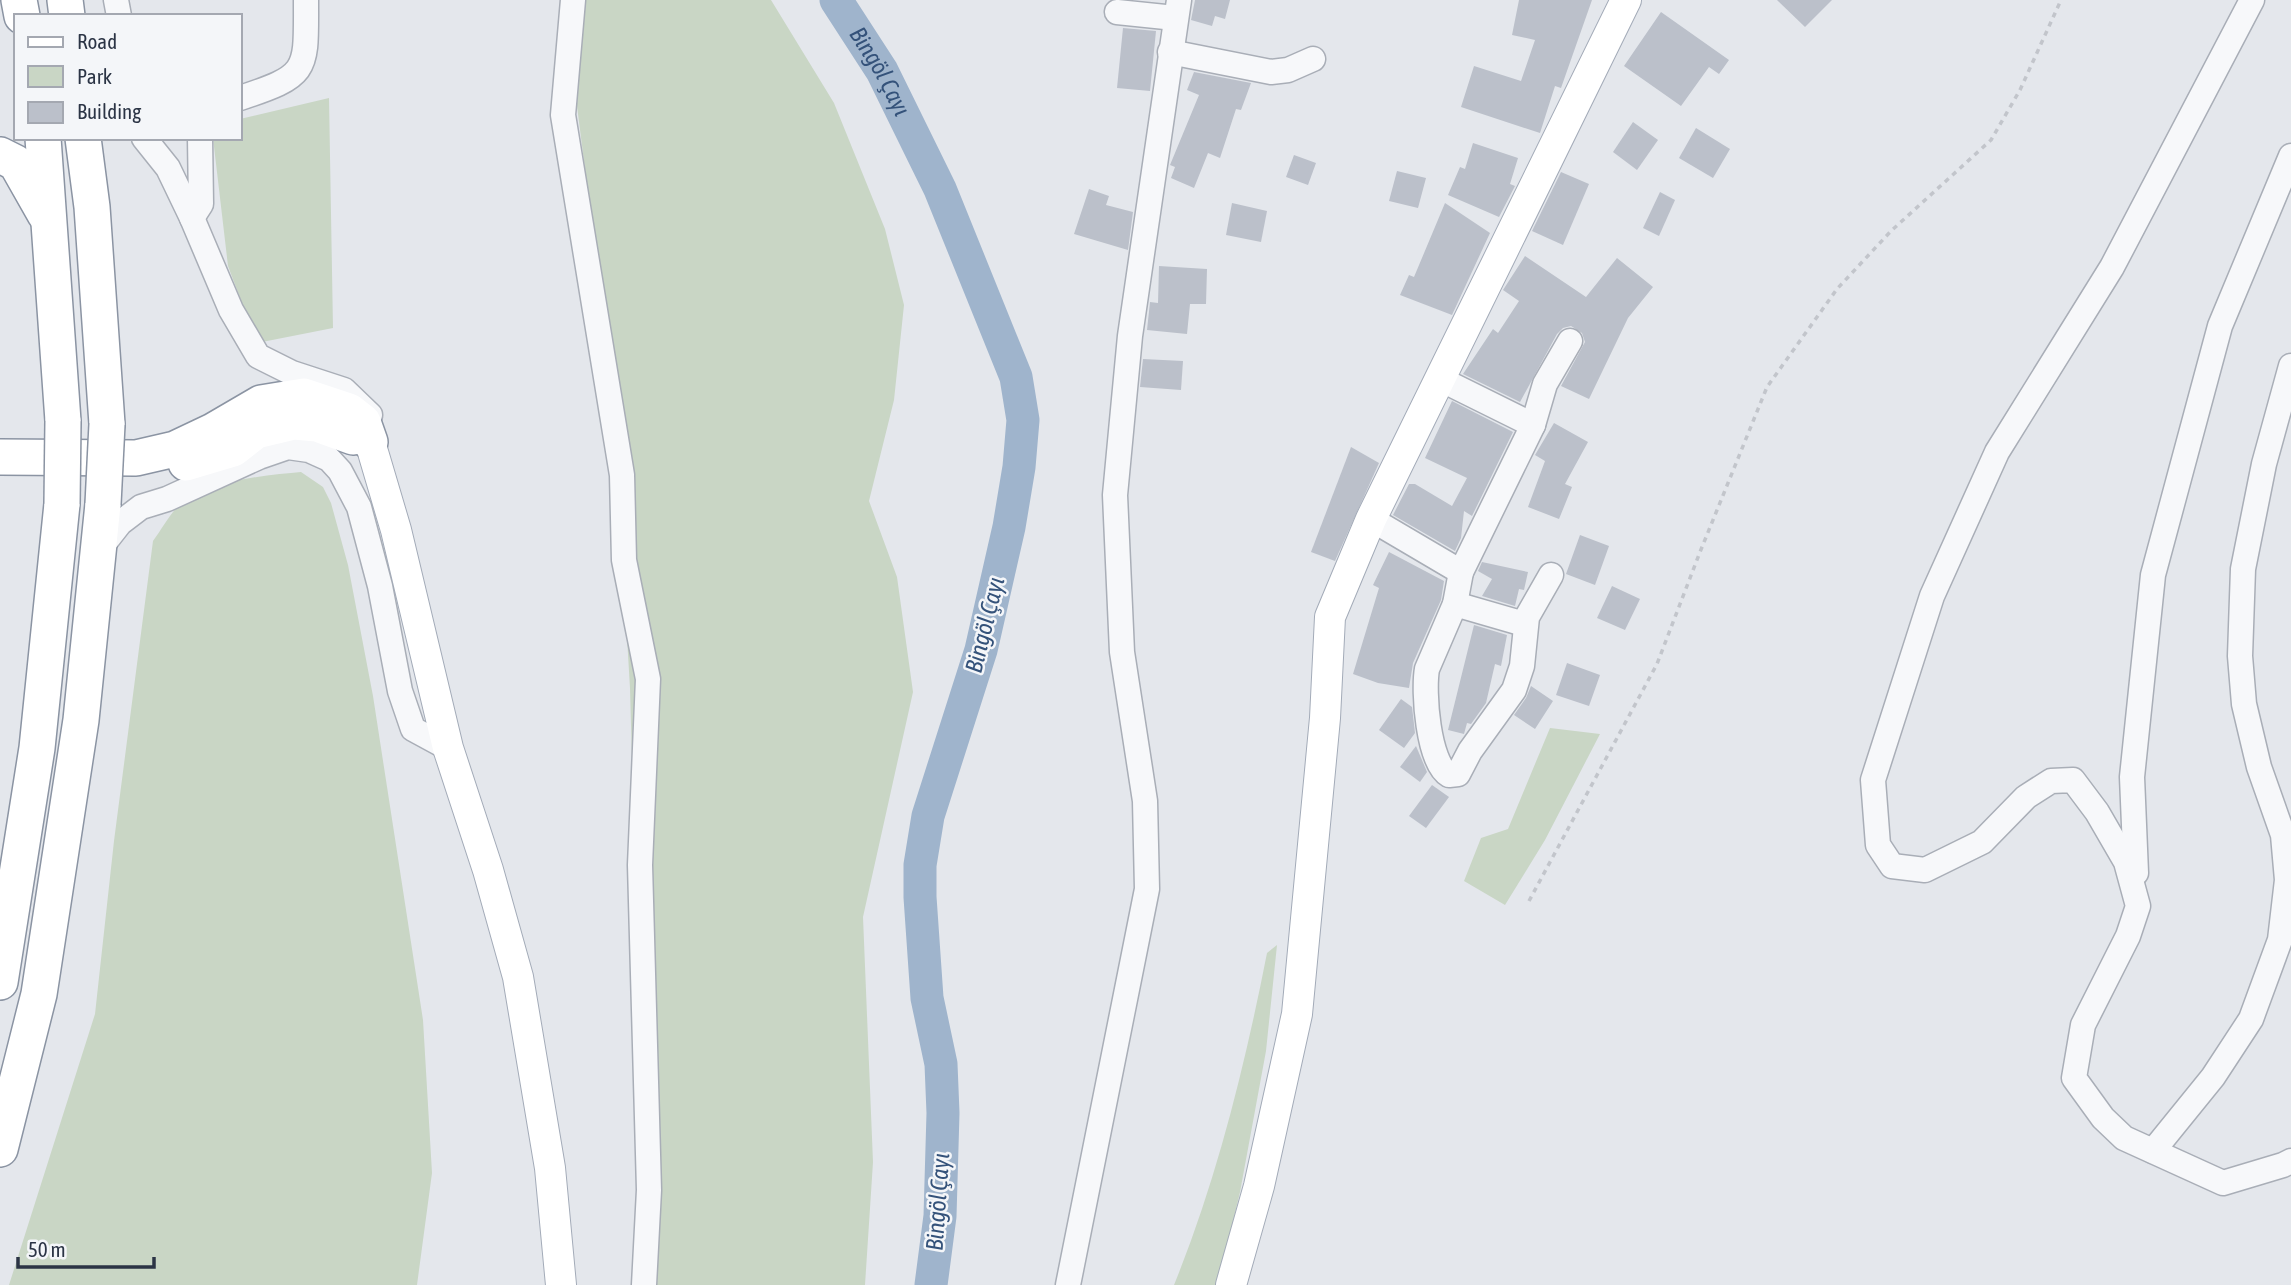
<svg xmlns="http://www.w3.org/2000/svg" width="2291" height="1285" viewBox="0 0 2291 1285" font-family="'Asap Condensed',sans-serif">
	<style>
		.green { fill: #c9d6c5 }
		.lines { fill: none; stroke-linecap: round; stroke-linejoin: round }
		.river { stroke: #9fb4cc; stroke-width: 33 }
		.building { fill: #bbc0ca }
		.minor-casing { stroke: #a9aeb7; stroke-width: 27 }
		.major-casing { stroke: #a3abb8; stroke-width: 32 }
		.highway-casing { stroke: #8b94a3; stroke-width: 38 }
		.path { stroke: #c2c5cb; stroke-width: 3.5; stroke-dasharray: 5 5; stroke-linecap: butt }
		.minor { stroke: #f7f8fa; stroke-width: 24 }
		.major { stroke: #fff; stroke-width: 30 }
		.highway { stroke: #fff; stroke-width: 35 }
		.highway-bridge-casing { stroke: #8b94a3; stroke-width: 38; stroke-linecap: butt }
		.highway-bridge { stroke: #fff; stroke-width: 35 }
		.labels { text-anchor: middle; stroke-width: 5; stroke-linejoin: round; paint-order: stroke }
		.water-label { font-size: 24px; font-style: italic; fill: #34527a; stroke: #f4f6f9 }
	</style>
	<rect width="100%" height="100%" fill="#e4e7ec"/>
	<g class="green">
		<path d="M576,0H771L834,103L885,229L904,305L894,400L869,501L897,577L913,692L863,917L873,1162L865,1285H646L630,688L616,450L605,326L571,59Z"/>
		<path d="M329,98L333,328L257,343L228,266L213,138H240V119Z"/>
		<path d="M301,472L323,487L331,503L348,565L373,696L423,1020L432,1173L417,1285H9L95,1014L114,841L153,541C161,530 169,516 178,506C201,481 268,475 301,472Z"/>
		<path d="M1550,728L1600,734L1545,840L1505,905L1464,881L1481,838L1508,829Z"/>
		<path d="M1277,945L1266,1051L1240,1192L1218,1285H1174C1217,1179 1245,1065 1267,953Z"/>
	</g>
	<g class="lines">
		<path class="river" id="s1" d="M836,0L882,71L940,189L1016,377L1023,420L1019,467L1009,527L981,650L928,816L920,865V897L927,998L941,1064L943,1113L940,1216L931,1285"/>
	</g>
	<g class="building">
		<path d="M1195,0H1230L1225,19L1215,16L1212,26L1191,20Z"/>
		<path d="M1519,0H1592L1561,88L1555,86L1540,133L1461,107L1474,66L1521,81L1535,40L1512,35Z"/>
		<path d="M1777,0H1832L1805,27Z"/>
		<path d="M1661,12L1729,60L1719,74L1709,67L1681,106L1624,66Z"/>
		<path d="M1123,28L1156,31L1150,91L1117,88Z"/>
		<path d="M1194,72L1251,83L1241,110L1236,109L1220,158L1208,153L1194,188L1171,178L1175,167L1170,165L1199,95L1187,90Z"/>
		<path d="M1633,122L1658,140L1637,170L1613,152Z"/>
		<path d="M1696,128L1730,149L1713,178L1679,158Z"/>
		<path d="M1473,143L1518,158L1510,184L1515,186L1499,217L1448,195L1460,167L1465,169Z"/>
		<path d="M1294,155L1316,163L1308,185L1286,177Z"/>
		<path d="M1397,171L1426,178L1418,208L1389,201Z"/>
		<path d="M1561,172L1589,184L1563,245L1532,231Z"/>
		<path d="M1089,189L1109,196L1106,205L1133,212L1128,250L1074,234Z"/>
		<path d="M1660,192L1675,200L1659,236L1643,228Z"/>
		<path d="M1232,203L1267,211L1261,242L1226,235Z"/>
		<path d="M1445,203L1490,233L1452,315L1400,295L1409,275L1414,277Z"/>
		<path d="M1525,256L1586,297L1617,258L1653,287L1628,318L1589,399L1561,386L1585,342L1582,333L1571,326L1563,328L1557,334L1520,402L1463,374L1493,329L1498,333L1519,301L1503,290Z"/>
		<path d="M1159,266L1207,269L1206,304H1190L1187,334L1147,330L1150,302L1158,303Z"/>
		<path d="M1143,359L1183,361L1181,390L1140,387Z"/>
		<path d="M1452,401L1513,432L1472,516L1464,511L1461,538L1455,551L1393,515L1409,484H1415L1452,506L1467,478L1425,458Z"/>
		<path d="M1554,423L1588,442L1565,484L1572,487L1559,519L1528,507L1545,461L1535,455Z"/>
		<path d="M1351,447L1379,463L1335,561L1311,552Z"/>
		<path d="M1580,535L1609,546L1595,585L1566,574Z"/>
		<path d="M1389,552L1444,581L1441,600L1413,663L1409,688L1378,683L1353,674L1379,588L1373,585Z"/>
		<path d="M1482,562L1528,572L1524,590L1519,589L1515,606L1482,596L1492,579L1478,571Z"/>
		<path d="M1612,586L1640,599L1625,630L1597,618Z"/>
		<path d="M1474,625L1507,635L1501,666L1495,664L1486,703L1471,724L1467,723L1464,734L1448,730Z"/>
		<path d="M1567,663L1600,675L1589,706L1556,695Z"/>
		<path d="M1531,686L1553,701L1535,729L1514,715L1526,698Z"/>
		<path d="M1401,699L1412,707L1415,733L1404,748L1379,730Z"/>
		<path d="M1416,746L1427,772L1420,782L1400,767Z"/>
		<path d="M1432,785L1449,797L1426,828L1409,816Z"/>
	</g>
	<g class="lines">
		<g class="minor-casing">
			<g id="minor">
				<path d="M116,0L119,16"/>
				<path d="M573,0L563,115L622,475L624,560L648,679L640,865L649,1190L644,1285"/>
				<path d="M2252,0L2112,267L1997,452L1932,596L1873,780L1878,845L1892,866L1925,870L1982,842L2026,797L2051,781L2073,780L2097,812L2126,862L2138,906L2128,936L2083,1025L2074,1078L2103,1118L2124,1138L2223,1183L2283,1165L2291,1161"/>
				<path d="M1117,12L1175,18"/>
				<path d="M1170,52L1271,72L1288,70L1313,59"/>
				<path d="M240,98C310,75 306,71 306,0"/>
				<path d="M144,138L168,168L192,218L231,310L258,356L292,373L344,390L370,415"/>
				<path d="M192,218L201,204L200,138"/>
				<path d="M1440,379L1533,425"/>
				<path d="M1371,519L1461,572L1455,604L1427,669C1423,691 1428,763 1449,775L1458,774L1470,751L1514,690L1522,666L1527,617L1551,575"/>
				<path d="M98,551L120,523L141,507L167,499L259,457L288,447L309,450L329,459L340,471L359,507L380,586L400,691L413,729L448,748"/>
				<path d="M1461,572L1533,425L1545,384L1570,341"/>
				<path d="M1455,604L1524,624"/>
				<path d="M2136,873L2132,777L2153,575L2220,326L2291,156"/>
				<path d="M2153,1151L2213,1077L2251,1019L2280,940L2287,880L2283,835L2259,767L2244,704L2240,656L2243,569L2264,464L2291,366"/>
				<path d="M1068,1285L1147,889L1145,801L1122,652L1115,495L1130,336L1179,0"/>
			</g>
		</g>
		<g class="major-casing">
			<g id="major">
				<path d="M370,442L396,530L448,748L488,870L518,977L550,1168L561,1285"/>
				<path d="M1231,1285L1259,1186L1297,1014L1325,718L1330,617L1371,519L1626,0"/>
			</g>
		</g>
		<g class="highway-casing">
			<g id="highway">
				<path d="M19,0L22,16"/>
				<path d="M65,0L67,16"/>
				<path d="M43,138L63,421"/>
				<path d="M83,138L92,207L107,424"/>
				<path d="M0,155L16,163L45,214"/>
				<path d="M0,457L136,458L175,449L213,431L261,403L304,396L349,411L363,422L370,442"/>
				<path d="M186,463L233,449L256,431L294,422L317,424L353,437"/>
				<path d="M0,982L37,748L62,504"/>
				<path d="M0,1149L39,994L81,720L103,504"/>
			</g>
		</g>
		<path class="path" d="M1529,901L1657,664L1700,552L1767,387L1837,289L1891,231L1991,140L2020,90L2061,0"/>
		<use href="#minor" class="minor"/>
		<use href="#major" class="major"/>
		<use href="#highway" class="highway"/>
		<g class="highway-bridge-casing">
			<g id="highway-bridge">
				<path d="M62,504L63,421"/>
				<path d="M103,504L107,424"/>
			</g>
		</g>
		<use href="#highway-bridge" class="highway-bridge"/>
	</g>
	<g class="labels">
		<g class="water-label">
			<text dy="8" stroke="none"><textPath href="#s1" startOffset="84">Bingöl Çayı</textPath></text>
			<text transform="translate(985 625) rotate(-76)" y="8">Bingöl Çayı</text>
			<text transform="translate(938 1202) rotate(-86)" y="8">Bingöl Çayı</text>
		</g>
	</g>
	<rect x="14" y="14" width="228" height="126" fill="#f4f6f9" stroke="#a4a8b1" stroke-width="2"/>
	<rect x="28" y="37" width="35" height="10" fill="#ffffff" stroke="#a4a8b1" stroke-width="2"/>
	<text x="77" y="49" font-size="21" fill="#2b3445">Road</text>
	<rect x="28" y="66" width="35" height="21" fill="#c9d6c5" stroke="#a4a8b1" stroke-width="2"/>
	<text x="77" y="84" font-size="21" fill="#2b3445">Park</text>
	<rect x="28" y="102" width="35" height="21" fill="#bbc0ca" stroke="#a4a8b1" stroke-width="2"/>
	<text x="77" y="119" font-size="21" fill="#2b3445">Building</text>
	<path d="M18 1257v10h136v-10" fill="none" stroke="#2b3445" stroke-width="3.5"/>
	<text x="28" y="1257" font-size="21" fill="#2b3445" stroke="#f4f6f9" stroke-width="5" paint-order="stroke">50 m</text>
</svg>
